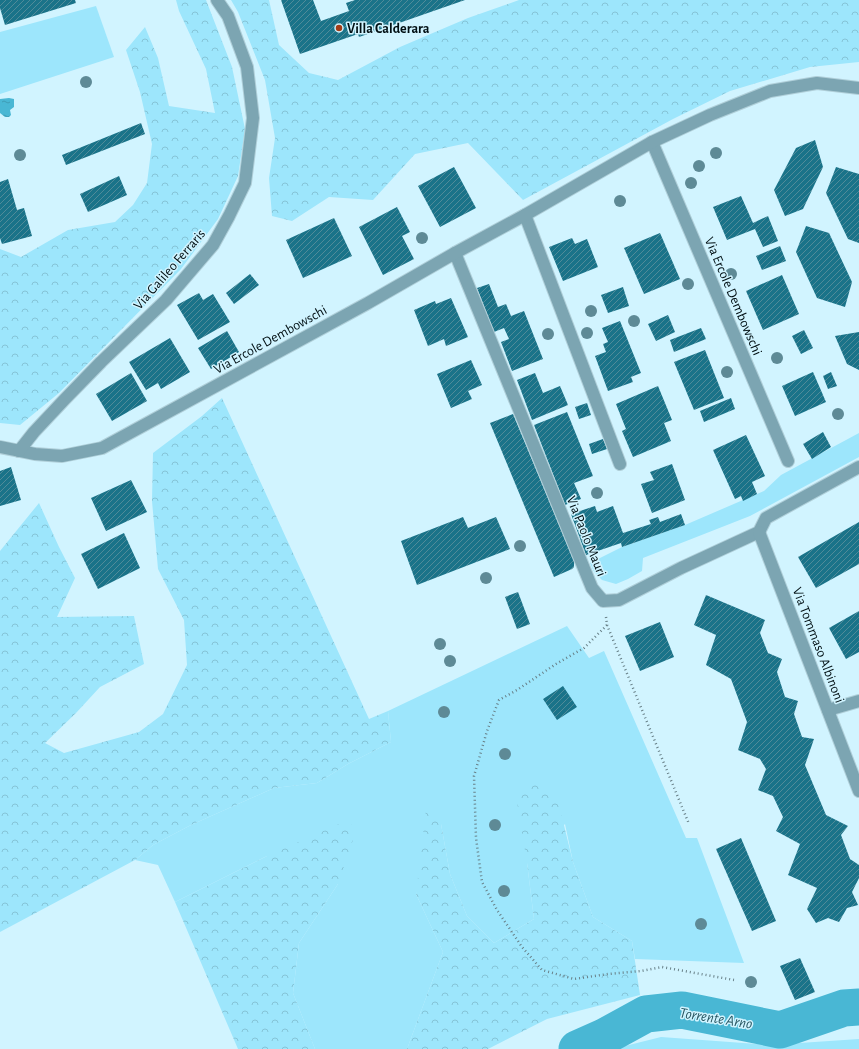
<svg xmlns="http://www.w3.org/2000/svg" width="859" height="1049" viewBox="0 0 859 1049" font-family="'Alegreya Sans',sans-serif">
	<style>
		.green { fill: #9de6fc }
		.forest { fill: url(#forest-crowns) }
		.water { fill: url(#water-ripples) }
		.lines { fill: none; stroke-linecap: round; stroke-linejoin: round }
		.river { stroke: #49b7d4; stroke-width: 37 }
		.building { fill: url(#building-hatch) }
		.minor-casing { stroke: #b0cfd9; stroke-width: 14 }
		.path { stroke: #688088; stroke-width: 2.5; stroke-dasharray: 1 3; stroke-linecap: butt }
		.minor { stroke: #7ca5b2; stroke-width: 12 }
		.tree { fill: #5e8a96 }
		.poi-dot { fill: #a33c18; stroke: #d1f4ff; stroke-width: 1.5 }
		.labels { text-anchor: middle; stroke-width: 3; stroke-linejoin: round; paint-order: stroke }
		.poi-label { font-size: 14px; font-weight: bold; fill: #010f13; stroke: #d1f4ff; text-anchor: start }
		.street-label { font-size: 14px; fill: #010f13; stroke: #d1f4ff }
		.water-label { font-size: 15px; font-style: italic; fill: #265561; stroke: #d1f4ff }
	</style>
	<defs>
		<pattern id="forest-crowns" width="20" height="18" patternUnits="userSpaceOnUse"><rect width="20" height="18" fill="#9de6fc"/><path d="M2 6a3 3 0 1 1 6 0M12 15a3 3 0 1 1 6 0" fill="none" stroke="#85c4d7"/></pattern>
		<pattern id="water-ripples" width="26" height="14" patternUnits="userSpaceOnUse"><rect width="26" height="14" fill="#49b7d4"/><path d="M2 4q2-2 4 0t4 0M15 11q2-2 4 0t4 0" fill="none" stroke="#3e9cb5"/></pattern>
		<pattern id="building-hatch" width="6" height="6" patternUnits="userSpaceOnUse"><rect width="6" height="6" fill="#1a7389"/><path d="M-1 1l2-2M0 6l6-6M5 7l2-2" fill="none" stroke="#508b99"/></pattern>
	</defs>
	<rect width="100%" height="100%" fill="#d1f4ff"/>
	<g class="green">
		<path d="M96,6L114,57L0,94V32Z"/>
		<path d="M859,433V457L750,516L643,558L642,571L628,579L616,584L602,580L594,572L590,563L622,547L685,525L757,494L764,491L781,475Z"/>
		<path d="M567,626L589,658L604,651L686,838H697L744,963L635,959L632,941L593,917L573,862L565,824L527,863L534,919L494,943L467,916L450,874L441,824L416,894L443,952L407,1049H315L293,993L299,943L338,884L267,856L175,902L158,865L135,860L153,845L191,825L274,788L317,783L348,764L391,742L388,711Z"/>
		<path d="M661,1037L770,1045L859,1039V1049H613Z"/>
	</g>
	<g class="forest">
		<path d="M176,0H206L232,67L245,129L238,176L218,219L181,269L59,393L20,425L0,423V249L21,257L68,230L115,222L133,205L147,183L152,144L140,92L126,50L145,27L158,58L169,106L215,113L206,69L179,11Z"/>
		<path d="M231,0H269L279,45L309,73L338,80L400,47L468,18L519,0H859V62L810,67L730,91L673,119L523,200L468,143L415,154L373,200L329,197L292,221L272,216L269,178L275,138L265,80L238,12Z"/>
		<path d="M222,398L369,719L388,711L391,742L348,764L317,783L274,788L191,825L153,845L135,860L0,932V551L39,503L59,547L75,578L57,617L134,616L144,664L100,687L76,713L45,743L64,753L139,732L163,714L187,665L184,620L158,569L152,501L153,453L202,416Z"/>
		<path d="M544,781L558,801L573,862L593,917L632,941L640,995L547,1019L488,1049H407L443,952L416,894L427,801L441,824L450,874L467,916L494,943L534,919L527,863L517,802L525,782Z"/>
		<path d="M348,820L356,831L338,884L299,943L293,993L315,1049H238L175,902L267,856Z"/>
	</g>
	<path class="water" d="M9,98L14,99V107L10,110L11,115L9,117H5L0,113V99Z"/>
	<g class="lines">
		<path class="river" d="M577,1049L604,1037L646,1014L682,1010L780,1030L844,1008L859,1007"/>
	</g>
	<g class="building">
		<path d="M0,0H75L76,3L5,25L0,8Z"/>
		<path d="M281,0H313L321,21L349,11L346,3L355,0H465L359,37L358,34L300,54Z"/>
		<path d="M141,123L145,134L66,165L62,155Z"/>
		<path d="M815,140L823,167L803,209L785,216L774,190L796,148Z"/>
		<path d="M454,167L476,208L440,227L418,186Z"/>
		<path d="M836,167L859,174V243L848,239L826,193Z"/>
		<path d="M119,176L127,195L88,212L80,194Z"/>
		<path d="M8,179L17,210L24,208L32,236L2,244L0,238V182Z"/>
		<path d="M741,196L753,223L768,216L778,241L763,247L755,229L727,240L713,207Z"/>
		<path d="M397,207L410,232L402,236L414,259L383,275L359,227Z"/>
		<path d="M334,218L352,256L303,278L286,240Z"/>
		<path d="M806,226L829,233L852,282L845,307L817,298L796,252Z"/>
		<path d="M660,233L680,279L644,294L624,248Z"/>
		<path d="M572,238L575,244L587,239L598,267L563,281L549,247Z"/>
		<path d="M780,246L786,261L762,270L756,256Z"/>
		<path d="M250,274L259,285L234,304L226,293Z"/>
		<path d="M782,275L799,314L763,330L746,291Z"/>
		<path d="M489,284L498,307L506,304L511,316L524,311L543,359L512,371L501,342L509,339L504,328L494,332L477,288Z"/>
		<path d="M623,287L629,306L608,313L601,295Z"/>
		<path d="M199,293L203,300L213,294L230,322L198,340L177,305Z"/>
		<path d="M451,298L468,337L446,346L444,339L428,346L414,310L435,301L436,304Z"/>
		<path d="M668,315L675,332L656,341L648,324Z"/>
		<path d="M620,321L641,373L631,377L633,382L608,391L595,356L606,352L603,344L608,342L602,328Z"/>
		<path d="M701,328L706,339L674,352L670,340Z"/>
		<path d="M804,330L813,348L801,354L792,336Z"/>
		<path d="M227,331L239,352L211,369L198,348Z"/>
		<path d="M859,332V370L847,364L835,336Z"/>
		<path d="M170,338L190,372L161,389L158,383L146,390L129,362Z"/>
		<path d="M705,350L724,398L694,410L674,362Z"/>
		<path d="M471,360L482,385L468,391L472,399L451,408L437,374Z"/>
		<path d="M813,372L826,402L795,416L782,386Z"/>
		<path d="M831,372L837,386L828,389L823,376Z"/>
		<path d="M131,373L147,401L112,421L96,394Z"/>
		<path d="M535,373L543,393L560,386L568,405L532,420L517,380Z"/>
		<path d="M658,386L672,420L664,423L671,441L633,457L622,431L626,429L616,404Z"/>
		<path d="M731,398L735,409L704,422L700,411Z"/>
		<path d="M587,403L591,415L579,419L575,407Z"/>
		<path d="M567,412L593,476L574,483L581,499L565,505L534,425Z"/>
		<path d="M513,414L574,561V567L572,569L554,577L490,423Z"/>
		<path d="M823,432L831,447L812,459L803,444Z"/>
		<path d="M746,435L765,476L752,482L757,494L743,501L741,496L735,499L713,450Z"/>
		<path d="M603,439L607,449L592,454L589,444Z"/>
		<path d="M672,464L685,500L652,513L641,484L654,480L650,472Z"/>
		<path d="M11,467L21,500L0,506V471Z"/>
		<path d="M131,480L147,512L106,531L91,498Z"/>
		<path d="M595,506L597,512L613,506L623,533L651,524L649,520L658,517L660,522L681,514L685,525L622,547L621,543L586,555L571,514Z"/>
		<path d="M463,517L468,528L496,517L510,549L417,585L401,541Z"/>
		<path d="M859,522V564L816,588L798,557Z"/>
		<path d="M124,533L140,568L98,589L81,554Z"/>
		<path d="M518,592L530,624L517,629L505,597Z"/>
		<path d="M706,595L765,620L760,633L768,653L782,659L777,672L785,697L798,701L794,714L802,737L814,739L805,765L826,815L848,826L841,835L850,859L859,865V878L852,892L858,905L847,908L839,922L828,918L816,923L807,909L817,888L788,875L800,844L776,831L783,817L773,796L758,790L766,769L760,759L738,750L747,722L731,679L706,665L716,635L694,625Z"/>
		<path d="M859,611V652L846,659L829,628Z"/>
		<path d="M660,622L674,657L640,671L625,636Z"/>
		<path d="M563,686L577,707L557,720L543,699Z"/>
		<path d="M741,838L776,921L752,931L716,849Z"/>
		<path d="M800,958L815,992L795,1000L780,966Z"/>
	</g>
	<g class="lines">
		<g class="minor-casing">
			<g id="minor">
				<path d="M652,142L788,461"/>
				<path d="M525,215L620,464"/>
				<path d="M455,253L592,588L603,601L619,600L681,568L759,532L766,518L859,467"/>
				<path d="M0,447L35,454L62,456L102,448L368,303L455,253L525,215L652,142L710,115L770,91L817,83L859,88"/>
				<path d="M19,451L34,432L65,399L101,362L166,300L213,245L229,216L245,183L253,118L247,67L228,16L217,0"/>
				<path d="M759,532L859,791"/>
				<path d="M828,710L859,701"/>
			</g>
		</g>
		<g class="path">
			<path d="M606,617L607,625L689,824"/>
			<path d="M607,625L584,648L556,664L517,690L499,700L487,731L474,776L476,838L482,882L497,910L522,947L542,970L574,979L608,974L641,971L662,967L734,980"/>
		</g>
		<use href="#minor" class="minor"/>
	</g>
	<g class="tree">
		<circle cx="86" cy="82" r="6"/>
		<circle cx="716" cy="153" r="6"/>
		<circle cx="20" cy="155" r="6"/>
		<circle cx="699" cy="166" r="6"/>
		<circle cx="691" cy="183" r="6"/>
		<circle cx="620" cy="201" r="6"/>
		<circle cx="422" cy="238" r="6"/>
		<circle cx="731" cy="274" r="6"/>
		<circle cx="688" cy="284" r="6"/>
		<circle cx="591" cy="311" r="6"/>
		<circle cx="634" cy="321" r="6"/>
		<circle cx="587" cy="333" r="6"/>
		<circle cx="548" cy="334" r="6"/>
		<circle cx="777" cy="358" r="6"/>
		<circle cx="727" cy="372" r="6"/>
		<circle cx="838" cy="414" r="6"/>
		<circle cx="597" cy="493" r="6"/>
		<circle cx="520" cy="546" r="6"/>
		<circle cx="486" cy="578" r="6"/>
		<circle cx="440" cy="644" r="6"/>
		<circle cx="450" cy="661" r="6"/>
		<circle cx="444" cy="712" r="6"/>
		<circle cx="505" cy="754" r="6"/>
		<circle cx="495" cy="825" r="6"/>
		<circle cx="504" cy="891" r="6"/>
		<circle cx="701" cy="924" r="6"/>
		<circle cx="751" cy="982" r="6"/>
	</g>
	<circle class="poi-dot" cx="339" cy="28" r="4"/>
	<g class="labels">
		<g class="poi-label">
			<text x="347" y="33">Villa Calderara</text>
		</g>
		<g class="street-label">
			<text transform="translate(169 269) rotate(-49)" y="5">Via Galileo Ferraris</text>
			<text transform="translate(734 296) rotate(67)" y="5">Via Ercole Dembowschi</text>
			<text transform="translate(270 339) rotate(-29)" y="5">Via Ercole Dembowschi</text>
			<text transform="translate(587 536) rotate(68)" y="5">Via Paolo Mauri</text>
			<text transform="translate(819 645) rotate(69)" y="5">Via Tommaso Albinoni</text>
		</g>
		<g class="water-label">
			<text transform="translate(716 1018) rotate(9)" y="5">Torrente Arno</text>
		</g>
	</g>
</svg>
